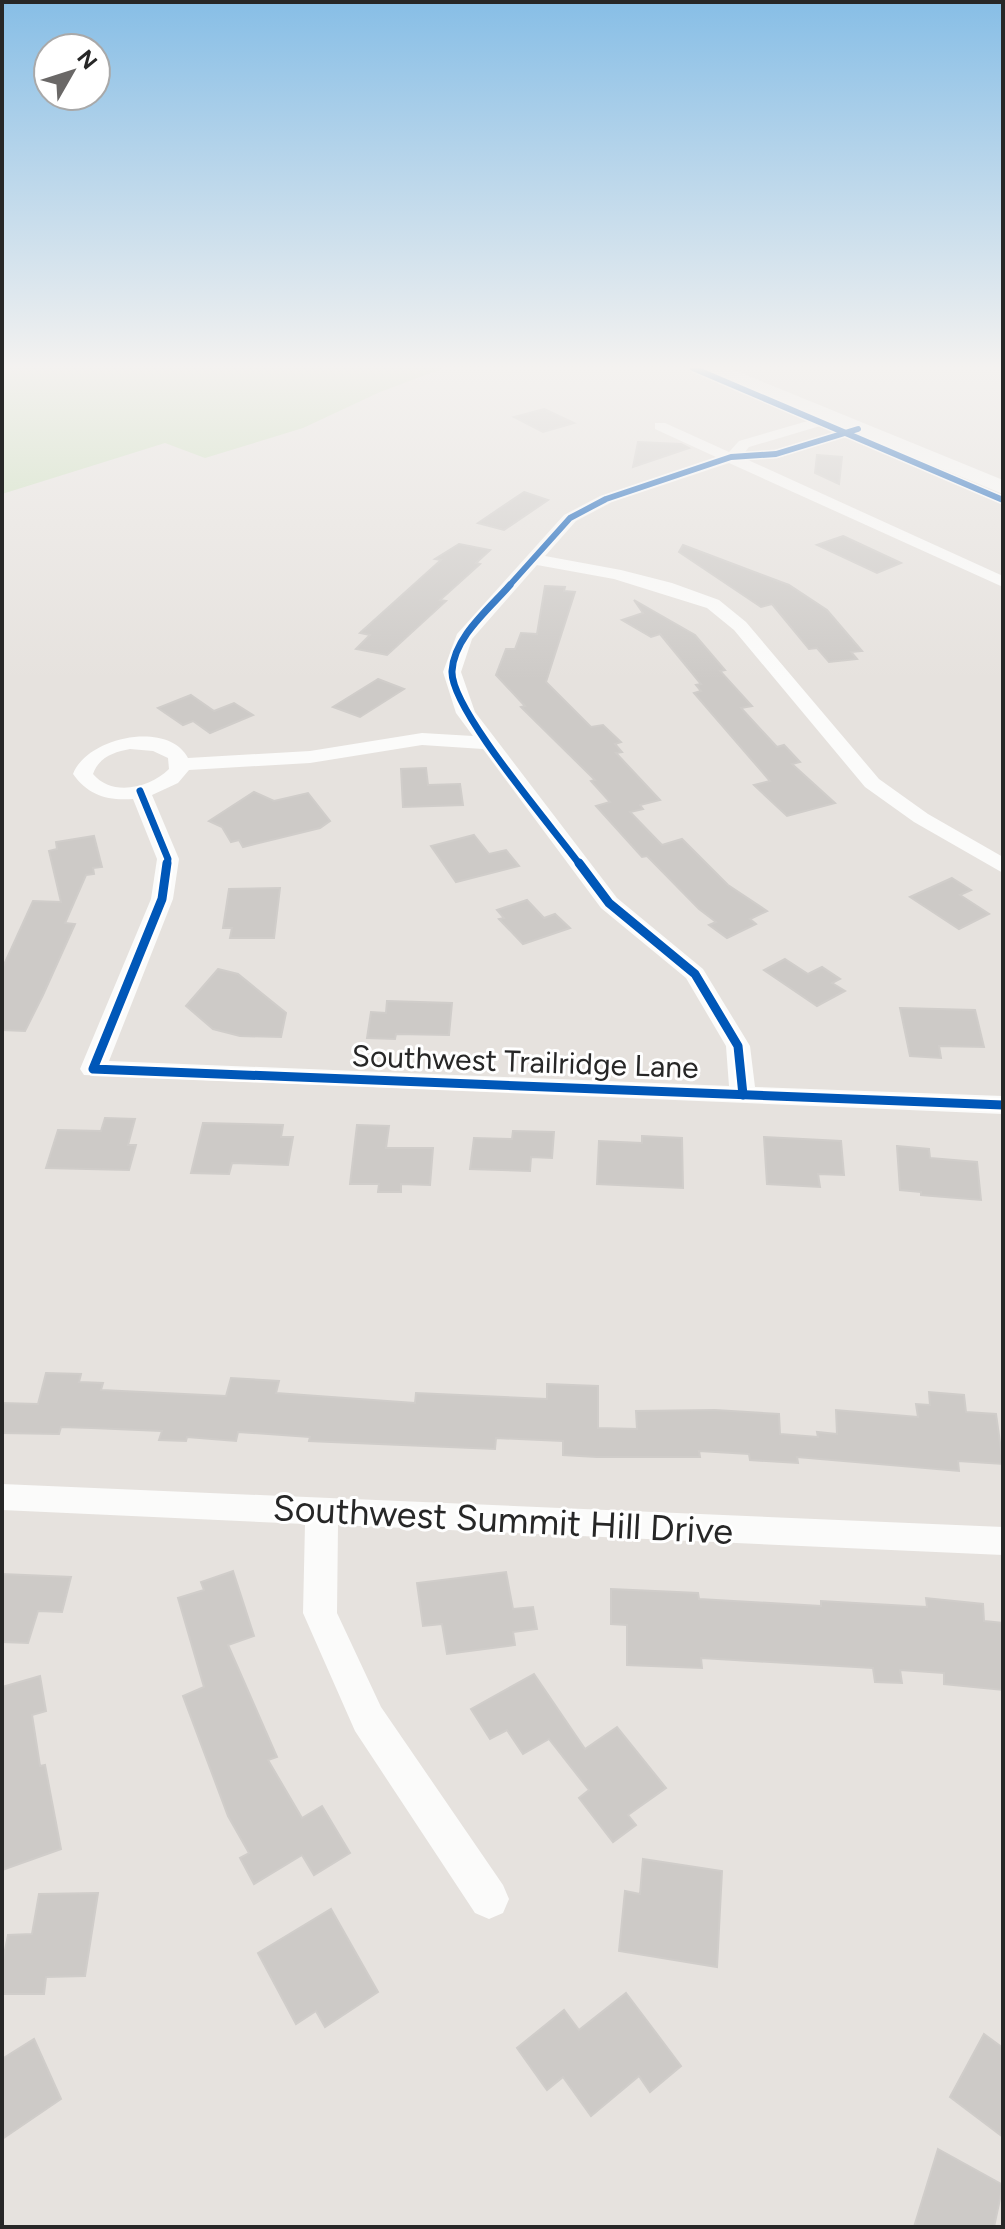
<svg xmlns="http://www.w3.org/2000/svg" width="1005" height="2229" viewBox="0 0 1005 2229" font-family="Figtree,sans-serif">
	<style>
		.green { fill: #c8deb9 }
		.building { fill: #cdcac7; stroke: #d0cdca; stroke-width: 2 }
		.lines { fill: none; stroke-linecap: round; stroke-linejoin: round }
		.street { fill: #fbfbfa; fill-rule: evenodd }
		.secondary { fill: #fbfbfa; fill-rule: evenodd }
		.cycleway-far2-casing { stroke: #fff; stroke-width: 9 }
		.cycleway-far1-casing { stroke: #fff; stroke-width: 11 }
		.cycleway-casing { stroke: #fff; stroke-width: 14 }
		.cycleway-far2 { stroke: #0057b8; stroke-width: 6 }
		.cycleway-far1 { stroke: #0057b8; stroke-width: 7 }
		.cycleway { stroke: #0057b8; stroke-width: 9 }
		.labels { text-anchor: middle; stroke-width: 6; stroke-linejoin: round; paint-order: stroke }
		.street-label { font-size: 30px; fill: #272727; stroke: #fff }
		.near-street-label { font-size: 36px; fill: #272727; stroke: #fff }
	</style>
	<rect width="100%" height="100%" fill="#e6e2de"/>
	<path class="green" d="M2,368H444L380,392L303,428L205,458L165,443L2,494Z"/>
	<g class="building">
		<path d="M544,409L574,423L543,432L514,417Z"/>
		<path d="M638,442L681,444L689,448L633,467Z"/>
		<path d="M817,455L842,457L839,484L815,473Z"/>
		<path d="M524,492L548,500L504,530L478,523Z"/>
		<path d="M843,536L901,563L877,573L817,545Z"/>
		<path d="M459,544L490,550L476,563L480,564L440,600L446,601L387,655L356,649L370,635L360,633L441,560L435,559Z"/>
		<path d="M683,545L789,585L827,610L862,651L851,652L857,659L829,662L817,648L809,649L772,604L761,607L679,552Z"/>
		<path d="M545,586L565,587L564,591L575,592L546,682L591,727L603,725L621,742L615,744L622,752L616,753L660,800L640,805L643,809L630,812L662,845L682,839L728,885L767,911L750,919L756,924L727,938L709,925L716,922L699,909L647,856L642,857L596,806L610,802L591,781L595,780L521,707L525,706L496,675L506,649H515L521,633L537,634Z"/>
		<path d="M634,600L695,635L725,670L720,671L752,706L741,708L777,747L784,745L800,762L792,764L835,803L787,816L754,785L770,781L694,693L701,691L696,685L701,684L660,634L651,637L622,620L643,613Z"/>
		<path d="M378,679L404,689L360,717L333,707Z"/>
		<path d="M191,695L214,711L234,703L253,715L210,733L193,721L183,725L158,708Z"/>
		<path d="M426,768L428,785L460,784L463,805L403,807L401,769Z"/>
		<path d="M254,792L274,801L308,793L330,821L320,828L243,847L239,840L231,842L222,827L209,821Z"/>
		<path d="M474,835L489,854L506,850L519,866L456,882L431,846Z"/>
		<path d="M94,836L102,867L93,868L94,874L86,875L65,923L75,924L43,995L25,1031L2,1030V969L33,901L61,902L49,851L57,849L56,842Z"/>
		<path d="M952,878L971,890L960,895L989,914L959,929L910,897Z"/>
		<path d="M280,888L274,938H230L232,928H223L229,889Z"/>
		<path d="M527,900L544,918L555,914L570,928L523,944L499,919L504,918L497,910Z"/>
		<path d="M785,959L808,974L822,967L840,979L832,983L845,991L817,1006L764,970Z"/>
		<path d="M218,969L238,974L286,1013L281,1037L240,1036L213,1029L186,1006Z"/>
		<path d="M387,1001L452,1003L449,1035L396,1034L395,1039L367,1038L371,1012L386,1013Z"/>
		<path d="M900,1008L975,1010L984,1047L939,1046L941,1058L910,1056Z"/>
		<path d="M105,1118L135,1119L128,1145H136L129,1170L46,1168L58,1130L101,1131Z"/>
		<path d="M203,1123L283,1125L281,1137H293L288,1165L232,1163L229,1174L191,1173Z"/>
		<path d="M357,1125L389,1126L386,1148H433L430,1185L401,1184V1192H378L379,1184H350Z"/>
		<path d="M513,1131L554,1132L552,1158L531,1157L530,1171L470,1169L474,1138L512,1139Z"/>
		<path d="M642,1136L682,1138L683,1188L597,1184L599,1141L642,1143Z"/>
		<path d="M764,1137L841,1141L844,1175L818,1174L820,1187L767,1184Z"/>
		<path d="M897,1146L929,1149L930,1158L977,1162L981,1200L921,1195V1192L900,1190Z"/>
		<path d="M46,1373L81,1374L79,1382L103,1383L101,1390L226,1396L231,1378L279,1381L276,1393L415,1403L416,1393L547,1399V1384L598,1386V1428L637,1429L636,1411L715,1410L779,1414L780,1434L818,1437L817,1432L837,1434L836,1410L918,1417L916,1404L930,1405L929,1392L964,1395L966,1412L996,1414L1003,1464L958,1461L959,1471L797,1457L798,1463L750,1460L749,1454L699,1451L700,1457H597L563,1455V1441L496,1438L495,1449L309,1441L310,1437L238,1432L236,1441L187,1437L186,1441L159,1440L162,1431L92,1428L61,1427L59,1434L2,1433V1403L38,1404Z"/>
		<path d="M233,1571L254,1636L228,1645L277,1757L268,1760L302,1818L322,1806L350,1853L314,1875L302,1855L254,1884L240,1858L249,1853L228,1816L183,1696L204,1687L178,1598L204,1590L201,1582Z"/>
		<path d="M506,1572L513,1609L533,1607L537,1629L513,1632L515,1645L447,1654L442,1624L423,1626L417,1583Z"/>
		<path d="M2,1574L71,1577L62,1612L38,1611L28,1643L2,1642Z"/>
		<path d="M611,1589L698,1593L699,1599L821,1606V1601L927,1607L926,1598L983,1604L984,1621L1003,1623V1690L944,1684V1673L900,1670L902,1683L875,1682L873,1668L839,1666L701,1658L702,1668L627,1665V1625L611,1624Z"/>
		<path d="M534,1674L585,1749L617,1727L666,1788L628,1815L636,1825L613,1842L579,1798L589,1790L549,1739L523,1754L507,1730L490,1739L471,1709Z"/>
		<path d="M40,1676L46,1711L32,1715L40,1766L45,1765L61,1849L2,1870V1687Z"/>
		<path d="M643,1859L722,1871L717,1967L619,1951L625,1891L640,1894Z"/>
		<path d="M98,1893L85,1976L46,1977L44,1994H2V1965L8,1935L32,1934L39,1894Z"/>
		<path d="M331,1909L378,1992L325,2027L316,2011L296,2024L258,1953Z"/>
		<path d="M626,1993L681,2066L650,2092L639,2076L591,2116L563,2077L547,2090L517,2048L564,2010L579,2030Z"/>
		<path d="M984,2034L1003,2048V2137L950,2097Z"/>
		<path d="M34,2039L61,2099L2,2139V2059Z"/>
		<path d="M938,2149L1003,2185L994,2227H914Z"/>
	</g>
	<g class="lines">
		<g class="street">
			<path d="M832,414L839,418L837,421L749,447L745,452L775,450L858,425L865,429L781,457L748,460L1003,576V587L729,463L612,502L576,521L545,556L621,570L672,583L719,600L746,622L879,779L928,814L1003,857V873L914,822L865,787L734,630L707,608L614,579L537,565L472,639L461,672L475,712L617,898L703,969L750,1046L755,1087L1003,1096V1114L84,1075L80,1069L151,899L157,859L133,799C107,801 88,795 73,774C87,737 168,720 188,758L310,751L422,733L473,736L456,713L443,672L457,634L564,515L600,496L716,457L655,429V423H665L729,452L739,441ZM422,745L483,749L601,908L686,978L726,1046L729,1086L109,1061L173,899L179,859L152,795L178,783L189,770L310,763ZM130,749L153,751L168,758L169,769C150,788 112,797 93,774C99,757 114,752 130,749Z"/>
			<path d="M2,1484L1003,1527V1555L338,1525L337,1613L381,1707L503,1885L509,1899L503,1913L489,1919L475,1913L355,1731L303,1613L305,1524L2,1510Z"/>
		</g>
		<path class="secondary" d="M704,368H729L1003,480V494L706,372Z"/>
		<g class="cycleway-far2-casing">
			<g id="cycleway-far2">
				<path d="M693,368L1003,500"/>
				<path d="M508,587L570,518L606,499L731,457L776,454L858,429"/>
			</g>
		</g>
		<g class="cycleway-far1-casing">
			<g id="cycleway-far1">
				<path d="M510,585C489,609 454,637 452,671C450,709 554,829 580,865"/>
				<path d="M140,791L168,859L167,865"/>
			</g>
		</g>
		<g class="cycleway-casing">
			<g id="cycleway">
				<path d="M167,863L162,899L93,1069L1003,1105"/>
				<path d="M579,863L609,903L695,974L738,1046L743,1095"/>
			</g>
		</g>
		<use href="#cycleway-far2" class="cycleway-far2"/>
		<use href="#cycleway-far1" class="cycleway-far1"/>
		<use href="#cycleway" class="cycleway"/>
	</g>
	<linearGradient id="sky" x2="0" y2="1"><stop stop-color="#87bee6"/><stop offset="0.54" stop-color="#f4f2f0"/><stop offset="1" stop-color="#f4f2f0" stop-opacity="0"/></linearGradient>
	<rect width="1005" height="680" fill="url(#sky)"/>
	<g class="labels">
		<g class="street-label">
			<text transform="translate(525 1062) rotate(2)" y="10">Southwest Trailridge Lane</text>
		</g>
		<g class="near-street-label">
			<text transform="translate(503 1519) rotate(3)" y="13">Southwest Summit Hill Drive</text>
		</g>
	</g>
	<rect width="1005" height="2229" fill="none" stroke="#272727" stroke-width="8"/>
	<g transform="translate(72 72) rotate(51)"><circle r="38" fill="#ffffff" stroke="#a9a9a9" stroke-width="2"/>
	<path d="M0-6L14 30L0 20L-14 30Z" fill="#6a6867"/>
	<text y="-12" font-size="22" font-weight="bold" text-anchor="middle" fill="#272727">N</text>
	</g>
</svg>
